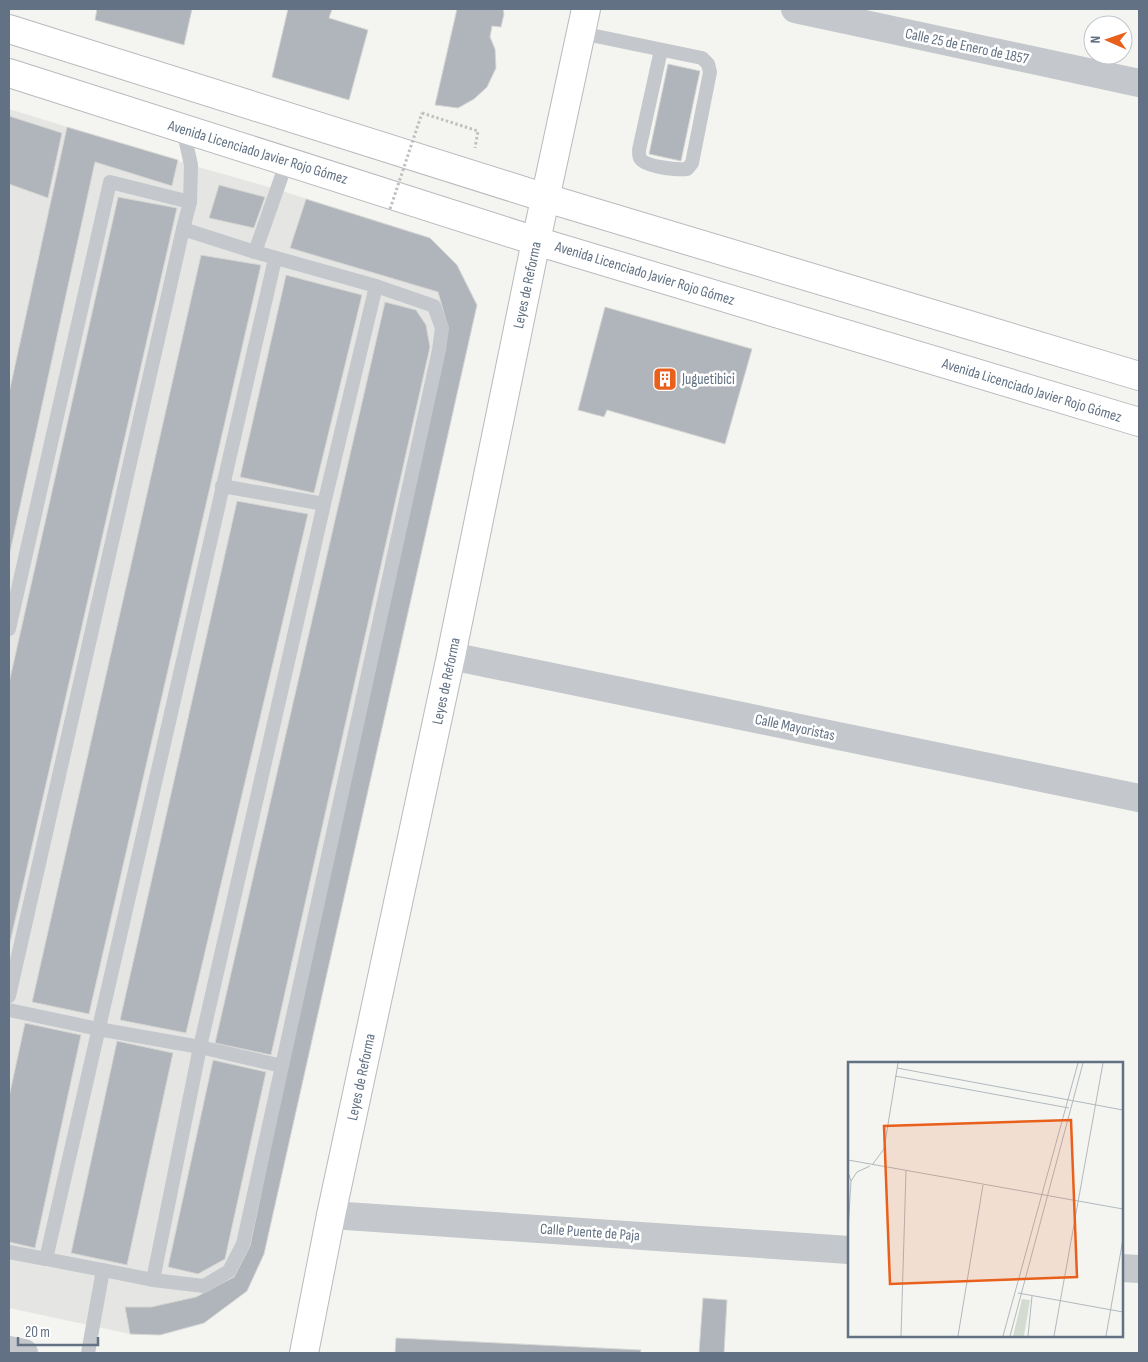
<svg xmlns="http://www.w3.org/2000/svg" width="1148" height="1362" viewBox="0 0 1148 1362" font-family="'Sofia Sans Condensed',sans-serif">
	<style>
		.built { fill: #e5e6e4 }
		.building { fill: #afb5bb; stroke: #d6d6d3 }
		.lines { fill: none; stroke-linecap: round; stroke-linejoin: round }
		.primary-casing { stroke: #b7babe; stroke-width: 30 }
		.path { stroke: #bebfc1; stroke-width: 3; stroke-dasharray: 2.5 2.5; stroke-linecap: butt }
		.service { stroke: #c4c7cb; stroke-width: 14 }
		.minor { stroke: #c4c7cb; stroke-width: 28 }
		.primary { stroke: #fff; stroke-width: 28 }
		.path-bridge { stroke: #bebfc1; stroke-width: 3; stroke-dasharray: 2.5 2.5; stroke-linecap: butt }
		.labels { text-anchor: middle; stroke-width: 5; stroke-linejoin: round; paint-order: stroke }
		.street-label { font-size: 15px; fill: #627183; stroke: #fff }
		.poi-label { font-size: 15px; fill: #627183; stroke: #fff; text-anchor: start }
		.inset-road { fill: none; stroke: #b1b8be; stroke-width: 1 }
		.view { fill: #e9601c; fill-opacity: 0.15; stroke: #e9601c; stroke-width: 2.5 }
		.inset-edge { fill: none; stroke: #627183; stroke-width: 2.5 }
	</style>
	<rect width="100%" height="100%" fill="#f4f5f0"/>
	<path class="built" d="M9,109L191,165L276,189L430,238L457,265L264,1254L247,1291L204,1323L160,1335L130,1334L9,1308Z"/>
	<g class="building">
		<path d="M97,9H192L184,45L95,20Z"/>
		<path d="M288,9H332L329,18L368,30L349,100L272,77Z"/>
		<path d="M457,9H503L504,14L501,27L492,26L490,37L495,49L496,68L487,87L474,99L458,108L435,105Z"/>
		<path d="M668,64L700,71L681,161L649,154Z"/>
		<path d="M9,116L62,133L48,198L9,184Z"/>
		<path d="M67,127L178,160L172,186L95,162L9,557V393Z"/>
		<path d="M219,185L265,197L254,228L209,218Z"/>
		<path d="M118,197L177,208L9,947V683Z"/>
		<path d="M306,199L430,238L457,265L477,305L264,1254L247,1291L204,1323L160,1335L130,1334L125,1307H151L196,1297L234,1277L250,1246L287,1069L448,327L438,292L290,248Z"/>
		<path d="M201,255L261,265L89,1014L32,1002Z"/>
		<path d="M286,275L362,295L314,493L240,477Z"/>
		<path d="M385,302L416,310L426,325L430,347L271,1055L215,1043Z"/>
		<path d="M605,307L752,349L725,444L607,410L604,417L578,410Z"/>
		<path d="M237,501L308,514L186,1033L120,1020Z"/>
		<path d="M25,1023L81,1035L35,1248L9,1242V1097Z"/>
		<path d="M117,1041L173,1053L127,1265L71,1253Z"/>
		<path d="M213,1060L266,1072L225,1259L198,1274L168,1267Z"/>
		<path d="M703,1298L727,1300L724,1353H699Z"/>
		<path d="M396,1338L641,1350L640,1353H395Z"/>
	</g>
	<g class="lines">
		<g class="primary-casing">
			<g id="primary">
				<path d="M9,29L546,198L1139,376"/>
				<path d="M9,73L536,241L1139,422"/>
				<path d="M304,1353L331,1215L451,656L536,241L586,9"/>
			</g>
		</g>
		<path class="path" d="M422,113L478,131L475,148"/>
		<g class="service">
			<path d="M581,33L702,58L708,64L710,72L692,163L687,169C677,170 644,167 640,158C639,157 639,151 639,150L661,50"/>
			<path d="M183,229L255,252L287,161"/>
			<path d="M222,486L324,504L376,286L255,252"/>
			<path d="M9,629L110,182L190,202"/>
			<path d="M9,996L183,229L190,202L191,165L183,129"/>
			<path d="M9,1010L98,1029L200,1047L282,1066"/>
			<path d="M9,1252L46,1259"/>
			<path d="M103,1270L46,1259L275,259"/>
			<path d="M153,1280L204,1286L229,1271L243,1244L439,350L442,328L434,306L376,286"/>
			<path d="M88,1353L103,1270L153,1280L200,1047L324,504"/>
		</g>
		<g class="minor">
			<path d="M795,9L1139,83"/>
			<path d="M451,656L1139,798"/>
			<path d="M331,1215L849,1250"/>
			<path d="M1122,1268L1139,1269"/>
			<path d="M9,1350L24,1353"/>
		</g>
		<use href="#primary" class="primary"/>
		<path class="path-bridge" d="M390,209L422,113"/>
	</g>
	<defs>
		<g id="building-square" transform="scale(1.25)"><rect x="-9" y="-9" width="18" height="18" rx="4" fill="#e9601c" stroke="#fff"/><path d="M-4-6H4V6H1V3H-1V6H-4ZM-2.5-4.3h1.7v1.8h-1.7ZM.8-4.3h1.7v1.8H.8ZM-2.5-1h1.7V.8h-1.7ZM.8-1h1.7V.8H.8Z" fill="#fff"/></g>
	</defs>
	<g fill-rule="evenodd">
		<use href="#building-square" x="665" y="379"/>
	</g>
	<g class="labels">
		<g class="street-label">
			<text transform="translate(967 46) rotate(12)" y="5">Calle 25 de Enero de 1857</text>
			<text transform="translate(258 152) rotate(17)" y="5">Avenida Licenciado Javier Rojo Gómez</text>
			<text transform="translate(645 273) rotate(17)" y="5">Avenida Licenciado Javier Rojo Gómez</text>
			<text transform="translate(527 285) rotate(-78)" y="5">Leyes de Reforma</text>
			<text transform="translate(1032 390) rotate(17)" y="5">Avenida Licenciado Javier Rojo Gómez</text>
			<text transform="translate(446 681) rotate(-78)" y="5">Leyes de Reforma</text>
			<text transform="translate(795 727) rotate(12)" y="5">Calle Mayoristas</text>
			<text transform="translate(361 1077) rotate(-78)" y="5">Leyes de Reforma</text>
			<text transform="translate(590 1232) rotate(4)" y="5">Calle Puente de Paja</text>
		</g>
		<g class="poi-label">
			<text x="682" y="384">Juguetibici</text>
		</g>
	</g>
	<g transform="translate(848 1062)">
		<rect width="275" height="275" fill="#f4f5f0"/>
		<path d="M174,237L182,238L176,274H165Z" fill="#d4dcd1"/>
		<path class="inset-road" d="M49,6L275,48M47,14L221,46M0,98L275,147M24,103L36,87L50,1M0,110L3,119L0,169M3,119L9,110L22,104M170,231L275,250M53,274L58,109M110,274L135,123M155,274L230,1M162,274L235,1M180,274L184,234M206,274L255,1M258,274L275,177"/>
		<path class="view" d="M223,58L229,215L42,222L36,64Z"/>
		<rect width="275" height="275" class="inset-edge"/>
	</g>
	<rect width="1148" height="1362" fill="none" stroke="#627183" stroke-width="20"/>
	<g transform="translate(1108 40) rotate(272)"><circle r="24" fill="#ffffff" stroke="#c0c6cd"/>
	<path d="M0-4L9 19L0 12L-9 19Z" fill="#e9601c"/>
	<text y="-8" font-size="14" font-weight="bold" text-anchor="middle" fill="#627183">N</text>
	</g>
	<path d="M18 1337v8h80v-8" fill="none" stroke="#627183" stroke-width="2.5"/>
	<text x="25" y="1337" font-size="15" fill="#627183" stroke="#ffffff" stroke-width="4" paint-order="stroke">20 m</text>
</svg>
